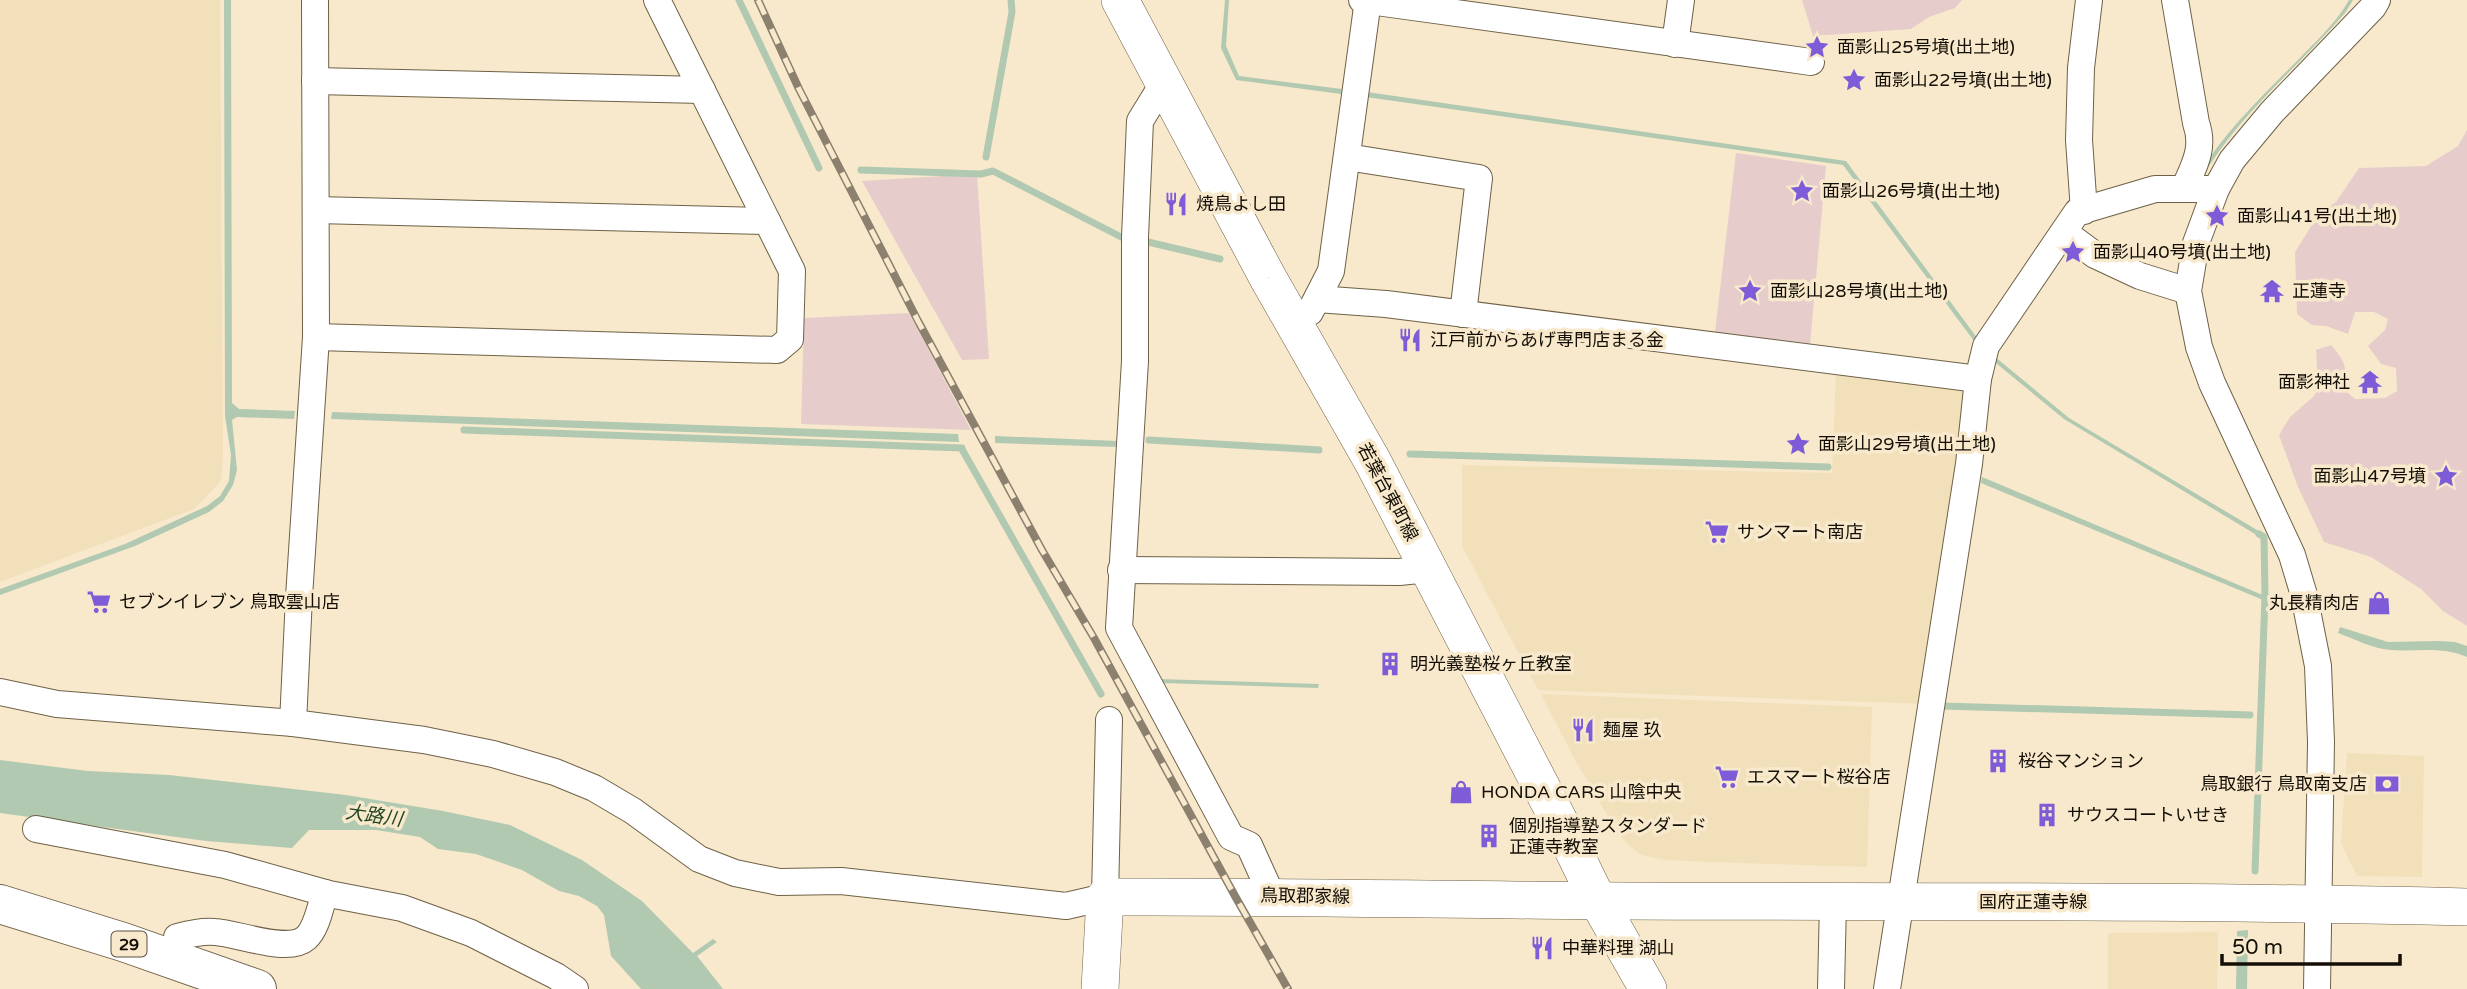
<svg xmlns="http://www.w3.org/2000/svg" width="2467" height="989" viewBox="0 0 2467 989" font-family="'Varela Round','Noto Sans JP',sans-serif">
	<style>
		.built { fill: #f2e0bb }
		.green { fill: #e6cdcb }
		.water { fill: #b1c9b1 }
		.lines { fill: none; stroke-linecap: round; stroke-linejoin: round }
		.stream { stroke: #b1c9b1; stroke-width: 7 }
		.minor-casing { stroke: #6e6147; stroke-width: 28 }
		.secondary-casing { stroke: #6e6147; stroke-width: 38 }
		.trunk-casing { stroke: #6e6147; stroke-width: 40 }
		.minor { stroke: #fff; stroke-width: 26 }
		.secondary { stroke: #fff; stroke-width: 37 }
		.trunk { stroke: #fff; stroke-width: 38 }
		.rail-casing { stroke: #8b816e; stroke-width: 8 }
		.rail { stroke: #f8e9cc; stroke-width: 5; stroke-dasharray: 16; stroke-linecap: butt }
		.labels { text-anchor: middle; stroke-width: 7; stroke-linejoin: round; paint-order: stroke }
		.shield { fill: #f8e9cc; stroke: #585041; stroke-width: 2 }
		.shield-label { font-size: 16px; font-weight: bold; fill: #140f06 }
		.poi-label { font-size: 18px; fill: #140f06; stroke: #f8e9cc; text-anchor: start }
		.street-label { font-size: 18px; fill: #140f06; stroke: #f8e9cc }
		.water-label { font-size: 19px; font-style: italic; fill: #214624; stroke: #f8e9cc }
	</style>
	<rect width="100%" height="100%" fill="#f8e9cc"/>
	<g class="built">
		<path d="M0,0H220L223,454L221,481L194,509L0,582Z"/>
		<path d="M1836,370L1971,387L1925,704L1538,690L1462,546V465L1832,473Z"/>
		<path d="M1541,694L1872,707L1867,867L1708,862L1666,860L1641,855L1626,843L1612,823L1574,758Z"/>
		<path d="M2347,753L2424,756L2422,877L2357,876L2341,843Z"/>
		<path d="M2218,932L2217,989H2108V933Z"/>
	</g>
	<g class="green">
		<path d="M1802,0H1962L1955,8L1929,17L1911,29L1813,36Z"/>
		<path d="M2467,130V626L2443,611L2421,589L2371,557L2324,542L2298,487L2279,435L2290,417L2314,396L2318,388L2316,350L2331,345C2347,362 2346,370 2347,392L2355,399L2385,398L2397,391L2396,368L2381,364L2368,346L2385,330L2388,319L2374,312H2355L2348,334L2326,326L2312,325L2297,314L2295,252L2320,212L2336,202L2359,168L2426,166L2458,146Z"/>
		<path d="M1736,153L1826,166L1810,345L1715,332Z"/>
		<path d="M977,174L989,359L962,360L862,181Z"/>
		<path d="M909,313L971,430L801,424L804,318Z"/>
	</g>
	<g class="water">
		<path d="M224,0H231L232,403L239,409L295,411L294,419L237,417L232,420L237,470L233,485L223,501L209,512L135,546L0,595V589L125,544L207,506L220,496L229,481L231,455L225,416Z"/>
		<path d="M1225,0H1229L1226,46L1239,76L1342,89L1341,94L1236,80L1221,48Z"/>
		<path d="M2349,0H2353L2345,13C2297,68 2238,115 2201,179L2197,177C2223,134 2257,101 2292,66C2312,45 2335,25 2349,0Z"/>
		<path d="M1367,92L1846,161L1978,339L1974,341L1843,165L1366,97Z"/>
		<path d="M1994,356L2069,418L2267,536L2265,540L2064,419L1991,359Z"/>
		<path d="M332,412L958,434L959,442L331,419Z"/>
		<path d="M995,436L1118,441V447L995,443Z"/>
		<path d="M1982,477L2265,596L2283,601L2280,607L1981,483Z"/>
		<path d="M2340,627L2388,642L2438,641L2455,642L2467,646V657C2441,646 2418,652 2391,650C2373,649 2355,639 2338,633Z"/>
		<path d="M1159,679L1319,684L1318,688L1162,683Z"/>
		<path d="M0,760L88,771L169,775L346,795L443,811L510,825L582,860L642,901L693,953L713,939L717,942L697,956L723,989H641L611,956L604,915L597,906L579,896L559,891L522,870L476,854L438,849L420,837L376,830H309L292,848L206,841L0,813Z"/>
		<path d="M2248,930L2247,989H2236L2237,931Z"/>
	</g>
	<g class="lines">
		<g class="stream">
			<path d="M739,0L819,168"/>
			<path d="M986,157L1012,12L1011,0"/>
			<path d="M861,170L981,174L993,171L1125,239"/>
			<path d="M1148,242L1220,259"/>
			<path d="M464,430L962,448"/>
			<path d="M1149,440L1319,450"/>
			<path d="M963,451L1101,694"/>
			<path d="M1410,454L1828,467"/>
			<path d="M1943,706L2250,715"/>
			<path d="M2255,871L2265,596L2264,537L2259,534"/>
		</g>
		<g class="minor-casing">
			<g id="minor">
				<path d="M1362,0L1811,62"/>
				<path d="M2175,0L2196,123C2205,148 2194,166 2184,189"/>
				<path d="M1675,44L1681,0"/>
				<path d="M315,81L702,90"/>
				<path d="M1164,82L1140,121L1135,237V361L1119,628L1231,837L1249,845L1272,896"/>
				<path d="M1347,157L1479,178L1463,314"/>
				<path d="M316,210L767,221"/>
				<path d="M2084,211L2079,140L2081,68L2089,0"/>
				<path d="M2064,232L2095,255L2140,276L2188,291"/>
				<path d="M1317,299L1386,304L1978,379"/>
				<path d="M1310,312L1331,271L1368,0"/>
				<path d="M316,337L777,350L790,339L792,271L657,0"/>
				<path d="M1121,570L1399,572L1429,569"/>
				<path d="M0,692L57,704L293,723L424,740L493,754L555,772L594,788L633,811L699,859L735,873L779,882L841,881L1066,906L1105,897L1109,720"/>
				<path d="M293,723L299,597L316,337L315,0"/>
				<path d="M36,829L225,865L329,894L402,908L471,933L556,976L575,989"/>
				<path d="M177,937C189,934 201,931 215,932C237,933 288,954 306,938C317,928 320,907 325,893"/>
				<path d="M1831,989L1833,902"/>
				<path d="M1887,989L1969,464L1978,379L1986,346L2077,212L2155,189H2216"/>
				<path d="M2317,989L2321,742L2318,666L2304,595L2292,555L2212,383L2199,347L2188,291L2196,243L2216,189L2232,160L2272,112L2373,7L2377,0"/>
			</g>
		</g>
		<g class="secondary-casing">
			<g id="secondary">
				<path d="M1120,0L1268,278L1373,462L1559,821L1598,901L1648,989"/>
				<path d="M1100,989L1105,897C1278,896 1451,900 1625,901C1906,902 2186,900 2467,907"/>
			</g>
		</g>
		<g class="trunk-casing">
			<path id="trunk" d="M0,904L123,942L257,989"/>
		</g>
		<use href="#minor" class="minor"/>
		<use href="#secondary" class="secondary"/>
		<use href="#trunk" class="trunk"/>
		<g class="rail-casing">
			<path id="rail" d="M758,0L799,89L918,321L1042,550L1094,638L1235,896L1288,989"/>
		</g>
		<use href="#rail" class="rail"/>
	</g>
	<defs>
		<g id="sight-bare" transform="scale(1.89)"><path d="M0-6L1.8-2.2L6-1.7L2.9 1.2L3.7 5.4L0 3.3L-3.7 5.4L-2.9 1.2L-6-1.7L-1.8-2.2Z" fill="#7e5cd7" stroke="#f8e9cc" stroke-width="2.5" paint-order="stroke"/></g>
		<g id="restaurant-bare" transform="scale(1.89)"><path d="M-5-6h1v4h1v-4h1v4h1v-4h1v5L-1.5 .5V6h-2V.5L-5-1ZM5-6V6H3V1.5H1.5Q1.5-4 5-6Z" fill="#7e5cd7" stroke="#f8e9cc" stroke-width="2.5" paint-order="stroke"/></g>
		<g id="temple-bare" transform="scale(1.89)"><path d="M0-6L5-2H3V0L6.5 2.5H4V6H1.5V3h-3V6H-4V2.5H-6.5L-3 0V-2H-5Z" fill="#7e5cd7" stroke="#f8e9cc" stroke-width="2.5" paint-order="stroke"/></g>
		<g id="supermarket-bare" transform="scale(1.89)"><path d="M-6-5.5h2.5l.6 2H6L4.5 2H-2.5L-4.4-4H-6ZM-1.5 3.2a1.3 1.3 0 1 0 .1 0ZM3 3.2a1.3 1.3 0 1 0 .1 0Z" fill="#7e5cd7" stroke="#f8e9cc" stroke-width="2.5" paint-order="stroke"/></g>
		<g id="shop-bare" transform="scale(1.89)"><path d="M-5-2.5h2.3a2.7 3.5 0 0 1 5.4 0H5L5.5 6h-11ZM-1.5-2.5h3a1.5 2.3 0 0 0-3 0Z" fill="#7e5cd7" stroke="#f8e9cc" stroke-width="2.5" paint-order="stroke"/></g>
		<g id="building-bare" transform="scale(1.89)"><path d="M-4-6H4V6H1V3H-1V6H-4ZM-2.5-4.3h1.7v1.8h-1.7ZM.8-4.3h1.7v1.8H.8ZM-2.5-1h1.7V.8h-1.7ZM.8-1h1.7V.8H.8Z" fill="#7e5cd7" stroke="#f8e9cc" stroke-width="2.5" paint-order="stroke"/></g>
		<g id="bank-bare" transform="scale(1.89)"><path d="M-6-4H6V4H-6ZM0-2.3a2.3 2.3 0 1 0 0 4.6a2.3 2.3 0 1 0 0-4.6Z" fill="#7e5cd7" stroke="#f8e9cc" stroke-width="2.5" paint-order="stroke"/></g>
	</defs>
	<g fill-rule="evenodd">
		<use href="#sight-bare" x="1817" y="47"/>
		<use href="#sight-bare" x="1854" y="80"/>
		<use href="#sight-bare" x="1802" y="191"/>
		<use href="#restaurant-bare" x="1176" y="204"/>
		<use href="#sight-bare" x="2217" y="216"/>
		<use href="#sight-bare" x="2073" y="252"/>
		<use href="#sight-bare" x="1750" y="291"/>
		<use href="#temple-bare" x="2272" y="291"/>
		<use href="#restaurant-bare" x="1410" y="340"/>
		<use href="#temple-bare" x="2370" y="382"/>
		<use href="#sight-bare" x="1798" y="444"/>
		<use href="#sight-bare" x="2446" y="476"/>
		<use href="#supermarket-bare" x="1717" y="532"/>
		<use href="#supermarket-bare" x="99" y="602"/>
		<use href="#shop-bare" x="2379" y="603"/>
		<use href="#building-bare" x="1390" y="664"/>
		<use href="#restaurant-bare" x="1583" y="730"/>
		<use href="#building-bare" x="1998" y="761"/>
		<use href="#supermarket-bare" x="1727" y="777"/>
		<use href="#bank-bare" x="2387" y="784"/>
		<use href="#shop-bare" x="1461" y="792"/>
		<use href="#building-bare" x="2047" y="815"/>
		<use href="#building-bare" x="1489" y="836"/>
		<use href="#restaurant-bare" x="1542" y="948"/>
	</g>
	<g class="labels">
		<rect class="shield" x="111.5" y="931.5" width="35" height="25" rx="5"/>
		<g class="shield-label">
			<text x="129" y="950">29</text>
		</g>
		<g class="poi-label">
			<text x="1837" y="53">面影山25号墳(出土地)</text>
			<text x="1874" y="86">面影山22号墳(出土地)</text>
			<text x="1822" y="197">面影山26号墳(出土地)</text>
			<text x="1196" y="210">焼鳥よし田</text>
			<text x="2237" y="222">面影山41号(出土地)</text>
			<text x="2093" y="258">面影山40号墳(出土地)</text>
			<text x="1770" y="297">面影山28号墳(出土地)</text>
			<text x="2292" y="297">正蓮寺</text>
			<text x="1430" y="346">江戸前からあげ専門店まる金</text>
			<text x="2350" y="388" text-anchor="end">面影神社</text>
			<text x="1818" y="450">面影山29号墳(出土地)</text>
			<text x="2426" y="482" text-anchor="end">面影山47号墳</text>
			<text x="1737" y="538">サンマート南店</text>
			<text x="119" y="608">セブンイレブン 鳥取雲山店</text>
			<text x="2359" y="609" text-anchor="end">丸長精肉店</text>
			<text x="1410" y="670">明光義塾桜ヶ丘教室</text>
			<text x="1603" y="736">麺屋 玖</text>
			<text x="2018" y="767">桜谷マンション</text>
			<text x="1747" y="783">エスマート桜谷店</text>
			<text x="2367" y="790" text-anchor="end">鳥取銀行 鳥取南支店</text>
			<text x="1481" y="798">HONDA CARS 山陰中央</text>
			<text x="2067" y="821">サウスコートいせき</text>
			<text x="1509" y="832">個別指導塾スタンダード<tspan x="1509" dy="21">正蓮寺教室</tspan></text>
			<text x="1562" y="954">中華料理 湖山</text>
		</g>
		<g class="street-label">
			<text transform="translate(1388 492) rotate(62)" y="6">若葉台東町線</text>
			<text transform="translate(1305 896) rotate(1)" y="6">鳥取郡家線</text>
			<text x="2033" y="908">国府正蓮寺線</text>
		</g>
		<g class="water-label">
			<text transform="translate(374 815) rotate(8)" y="7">大路川</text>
		</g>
	</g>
	<path d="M2222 954v10h178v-10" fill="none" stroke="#140f06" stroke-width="3.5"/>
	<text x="2232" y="954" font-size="21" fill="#140f06" stroke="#f8e9cc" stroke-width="5" paint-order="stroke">50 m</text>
</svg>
